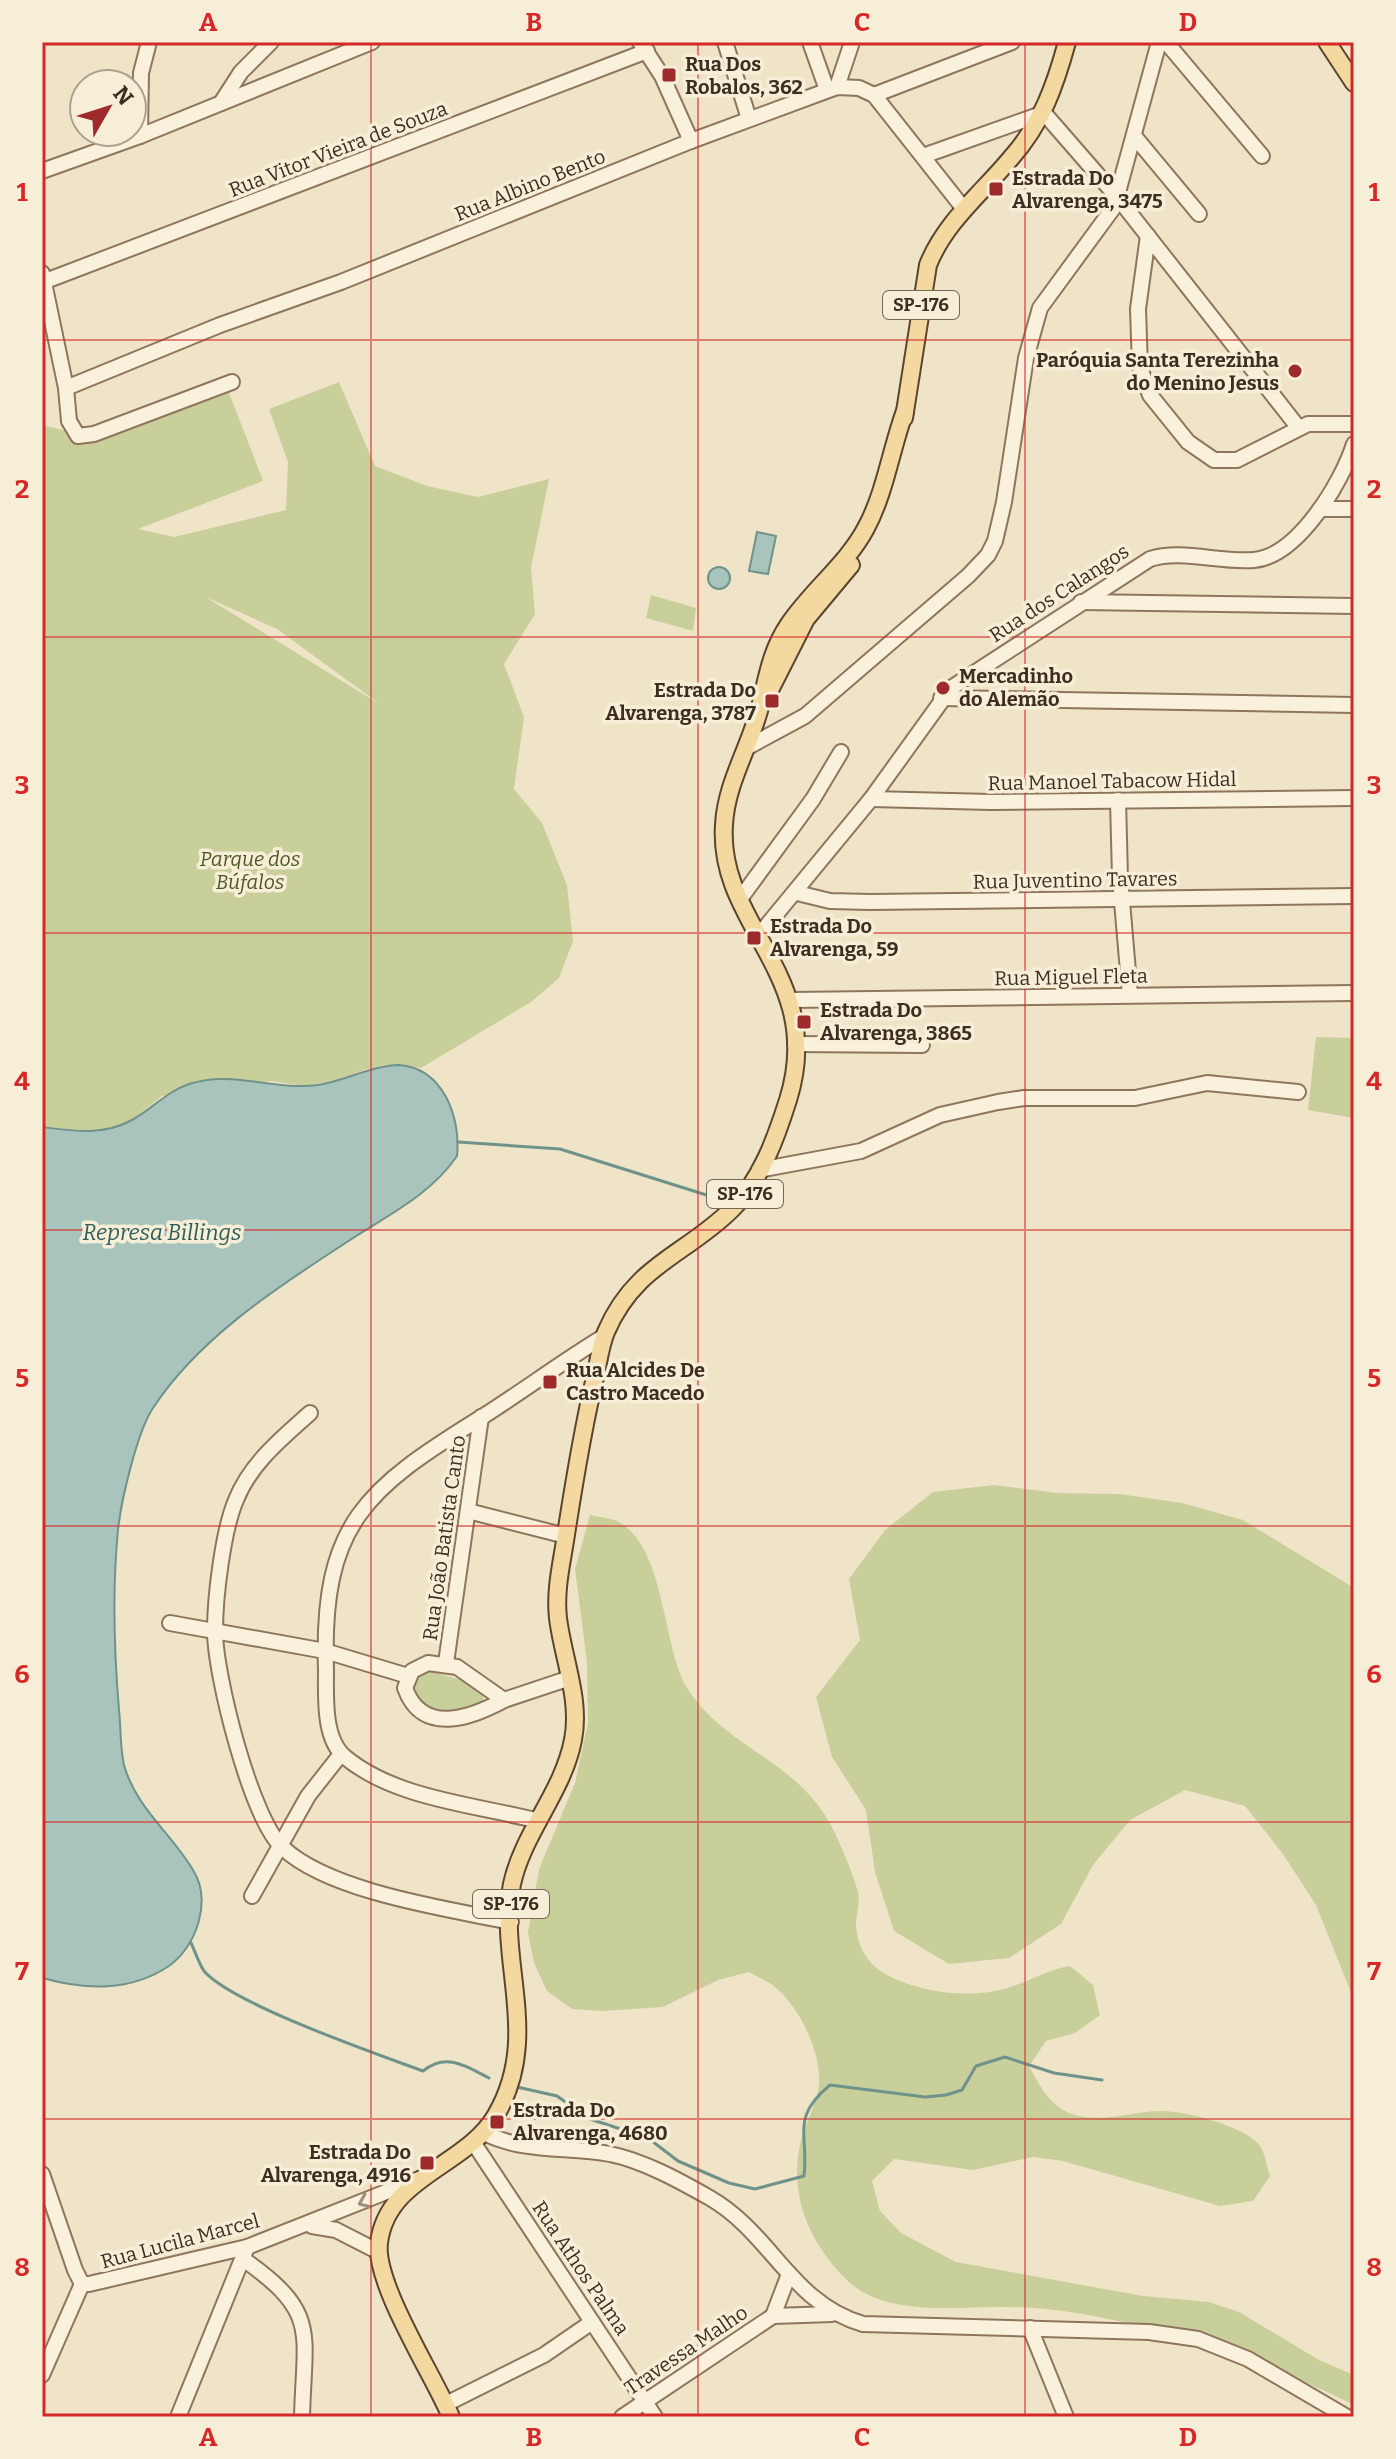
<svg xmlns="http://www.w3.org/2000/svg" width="1396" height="2459" viewBox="0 0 1396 2459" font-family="Bitter,serif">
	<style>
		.green { fill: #c9cf9b; fill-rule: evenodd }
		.water { fill: #a9c4bc; stroke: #6f938a; stroke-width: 2 }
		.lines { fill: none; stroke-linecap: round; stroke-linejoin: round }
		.stream { stroke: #6f938a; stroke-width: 3 }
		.minor-casing { stroke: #8d765c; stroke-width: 18 }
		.major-casing { stroke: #5b4430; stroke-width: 20 }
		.minor { stroke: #faf1dc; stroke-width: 14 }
		.major { stroke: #f3d9a0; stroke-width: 16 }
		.oneway { stroke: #9c907e }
		.grid { fill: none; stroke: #d62828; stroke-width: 2; stroke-opacity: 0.55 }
		.poi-dot { fill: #9e2a2b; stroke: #f7eed8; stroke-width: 3 }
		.labels { text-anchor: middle; stroke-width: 7; stroke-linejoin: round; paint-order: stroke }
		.shield { fill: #f7eed8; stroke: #756857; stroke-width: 2 }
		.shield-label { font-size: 18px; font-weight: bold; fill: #3d2e20 }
		.poi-label { font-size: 20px; font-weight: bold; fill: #3d2e20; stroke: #f7eed8; text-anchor: start }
		.street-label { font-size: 20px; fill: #3d2e20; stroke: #f7eed8 }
		.park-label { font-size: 20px; font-style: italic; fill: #4d5a26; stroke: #f7eed8 }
		.water-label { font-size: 22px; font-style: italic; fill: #2f5d5a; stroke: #f7eed8 }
		.neatline { fill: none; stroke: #d62828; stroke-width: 3 }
		.grid-label { font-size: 26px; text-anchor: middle; font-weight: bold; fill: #d62828 }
	</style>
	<rect width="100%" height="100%" fill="#f0e4c8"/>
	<g class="green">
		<path d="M339,382L375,466L427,486L478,497L549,479L531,568L535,614L504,664L524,717L514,789L542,823L567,885L573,941L559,978L531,1002L421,1068L399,1065L367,1069L333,1081L304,1086L270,1081L162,1096L132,1120L93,1133L42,1127V425L101,439L228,390L263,481L138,529L174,537L286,510L288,462L269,409ZM208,598L277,629L381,705L209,599Z"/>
		<path d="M651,595L696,608L693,631L646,618Z"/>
		<path d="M1316,1037L1354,1038V1118L1308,1110Z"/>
		<path d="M994,1485L1057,1493L1120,1494L1182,1503L1243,1520L1354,1588V2000L1316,1905L1283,1854L1245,1806L1185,1790L1130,1820L1093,1865L1061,1924L1009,1958L949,1964L894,1931L875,1872L866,1810L832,1757L816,1697L860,1640L849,1579L885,1530L933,1492Z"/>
		<path d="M590,1515C598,1517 612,1518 619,1522C666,1549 662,1646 687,1688C727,1751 801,1759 836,1835C844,1853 853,1874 858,1892C860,1901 857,1913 856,1922C856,1945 868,1966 889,1976C923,1993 971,1999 1007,1988C1028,1982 1049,1969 1070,1966L1093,1985L1100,2015L1075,2033L1046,2041L1029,2066C1039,2085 1049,2104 1069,2113C1099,2125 1131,2111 1162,2111C1185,2111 1246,2126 1260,2146C1265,2153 1267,2167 1270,2176L1253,2201L1220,2206L1063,2161L1033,2157L973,2170L894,2159L872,2181L880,2211L901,2233L956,2262L1143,2296L1209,2302L1239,2312L1319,2360L1354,2375V2405C1261,2358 1105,2305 1001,2307C956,2307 885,2316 849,2282C811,2246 787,2195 801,2141C805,2123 818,2102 819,2084C821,2052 800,2008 775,1987C768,1981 757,1977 749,1972L718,1980L663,2007L602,2011L572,2009L547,1991L534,1963L528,1933L539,1869L575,1783L588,1723L587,1662L575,1569Z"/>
		<path d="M424,1670L462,1680L481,1691L485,1704C454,1715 430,1719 411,1687L414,1672Z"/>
	</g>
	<g class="water">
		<path d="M757,532L776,536L768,574L749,571Z"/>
		<circle cx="719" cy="578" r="11"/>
		<path d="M399,1065C443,1068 461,1117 457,1156C429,1197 384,1217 344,1244C276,1288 198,1339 153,1408C137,1432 121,1501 118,1530C112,1590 114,1650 119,1710C121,1728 120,1748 124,1765C136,1808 171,1833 193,1870C212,1900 197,1946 169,1966C130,1992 86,1990 42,1978V1127C73,1131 103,1136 132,1120C152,1109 166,1092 189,1084C229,1071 264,1087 304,1086C337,1086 366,1066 399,1065Z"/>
	</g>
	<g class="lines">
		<g class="stream">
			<path d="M458,1142L560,1149L716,1198"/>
			<path d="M191,1943C195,1951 199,1964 204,1971C232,2004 377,2054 423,2071C446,2052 466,2066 489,2078"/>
			<path d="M517,2087L557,2096L590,2119L648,2138L678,2161L729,2183L755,2189L804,2176C809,2134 790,2118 830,2085L925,2097L946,2095L962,2090L976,2066L1005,2057L1054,2073L1102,2080"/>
		</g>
		<g class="minor-casing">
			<g id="minor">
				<path d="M640,42L662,76L691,141"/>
				<path d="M725,42L749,119"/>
				<path d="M810,42L827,90"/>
				<path d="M1166,42L1262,156"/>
				<path d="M837,87L852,42"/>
				<path d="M874,95L1012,42"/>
				<path d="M221,103L241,72L271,42"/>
				<path d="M140,136L141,73L149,42"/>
				<path d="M1135,137L1199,214"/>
				<path d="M923,156L1044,113L1118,198L1298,427"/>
				<path d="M42,171L140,136L372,42"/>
				<path d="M1148,236L1138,309L1140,368L1150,395L1188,442L1214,460H1237L1308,424H1354"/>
				<path d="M42,273L66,388L69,421L78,436L94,434L232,382"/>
				<path d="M43,282L647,51"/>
				<path d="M66,388L220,325L341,282L691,141L837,87L859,88L874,95L964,209"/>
				<path d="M1320,509H1354"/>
				<path d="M1081,602L1354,606"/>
				<path d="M941,698L1354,705"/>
				<path d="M746,748L805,716L968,576L988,555L995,541L1004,502L1026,358L1040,308L1114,207L1159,42"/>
				<path d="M871,799L991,802L1354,798"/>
				<path d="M1118,800L1120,878L1130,995"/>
				<path d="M797,893L830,901L870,902L1354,896"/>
				<path d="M740,899L813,799L841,752"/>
				<path d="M759,935L871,799L951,688L1150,559C1182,549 1220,563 1254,560C1298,556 1342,482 1354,444"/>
				<path d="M790,1000L1354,993"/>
				<path d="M795,1044L922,1045"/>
				<path d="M759,1170L861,1151L940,1115L998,1102L1024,1098H1135L1207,1083L1298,1092"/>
				<path d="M310,1413C282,1438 250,1464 236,1500C223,1530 215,1597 215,1631C215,1675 251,1819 283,1848C330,1892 448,1909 511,1922"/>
				<path d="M468,1511L566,1536"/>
				<path d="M170,1623L325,1651L408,1676"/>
				<path d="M428,1663L457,1667L504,1700C471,1718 422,1736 405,1688L412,1671Z"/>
				<path d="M446,1663L481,1417"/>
				<path d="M504,1700L570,1678"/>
				<path d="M539,1821C477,1805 395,1799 345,1757C323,1739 326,1696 326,1670C321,1523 366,1489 482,1417C523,1391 562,1362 603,1337"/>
				<path d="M252,1896L308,1796L341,1754"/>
				<path d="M484,2133C525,2153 566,2146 610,2154C644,2161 680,2181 710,2198C772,2234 792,2304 863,2324L1149,2332L1198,2339L1248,2359L1347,2417"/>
				<path d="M473,2142L655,2417"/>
				<path d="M42,2174L75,2270L82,2284H89L247,2247L419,2179"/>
				<path d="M312,2226L336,2230L377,2251"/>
				<path d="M243,2259C320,2313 304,2331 302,2417"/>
				<path d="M773,2316L789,2274"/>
				<path d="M1030,2328L1066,2417"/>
				<path d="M42,2375L82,2284"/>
				<path d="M446,2404L544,2355L592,2322"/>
				<path d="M178,2417L247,2247"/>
				<path d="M622,2417L773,2316L832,2314"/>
			</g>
		</g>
		<g class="major-casing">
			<g id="major">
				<path d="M1327,42L1354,83"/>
				<path d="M904,418L928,265C945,222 982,193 1011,158C1042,123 1055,86 1067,42"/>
				<path d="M767,696L806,619L851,565"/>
				<path d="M451,2417C434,2376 374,2284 379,2243C387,2176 466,2167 496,2115C542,2036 497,1962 512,1884C523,1833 563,1792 573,1740C581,1699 563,1659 558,1618C555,1592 561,1566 565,1541C573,1489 581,1438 593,1386C598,1368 599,1349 606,1332C635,1264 686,1255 732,1209C761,1180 776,1138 788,1100C827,976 717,926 724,825C726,783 750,747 760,707C767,678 771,650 789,624C812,590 847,564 866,528C885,493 891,449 905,411"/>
			</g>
		</g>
		<use href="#minor" class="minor"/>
		<use href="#major" class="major"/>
	</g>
	<defs><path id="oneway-chevron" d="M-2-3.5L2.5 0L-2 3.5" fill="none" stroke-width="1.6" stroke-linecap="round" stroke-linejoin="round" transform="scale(2)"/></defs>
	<use class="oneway" href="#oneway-chevron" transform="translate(364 2202) rotate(157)"/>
	<path class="grid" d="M371,42V2417M698,42V2417M1025,42V2417M42,340H1354M42,637H1354M42,933H1354M42,1230H1354M42,1526H1354M42,1822H1354M42,2119H1354"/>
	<g class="poi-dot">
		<rect x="661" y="67" width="16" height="16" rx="4"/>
		<rect x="988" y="181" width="16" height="16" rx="4"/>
		<circle cx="1295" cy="371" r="8"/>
		<circle cx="943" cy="688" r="8"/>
		<rect x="764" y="693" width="16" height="16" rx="4"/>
		<rect x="746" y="930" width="16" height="16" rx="4"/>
		<rect x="796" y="1014" width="16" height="16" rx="4"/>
		<rect x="542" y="1374" width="16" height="16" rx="4"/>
		<rect x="489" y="2114" width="16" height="16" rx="4"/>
		<rect x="419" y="2155" width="16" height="16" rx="4"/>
	</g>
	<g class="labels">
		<g class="shield">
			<rect x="883" y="291" width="76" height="28" rx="6"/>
			<rect x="707" y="1180" width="76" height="28" rx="6"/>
			<rect x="473" y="1890" width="76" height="28" rx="6"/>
		</g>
		<g class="shield-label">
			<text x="921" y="311">SP-176</text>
			<text x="745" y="1200">SP-176</text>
			<text x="511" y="1910">SP-176</text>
		</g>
		<g class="poi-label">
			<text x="685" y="71">Rua Dos<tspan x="685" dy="23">Robalos, 362</tspan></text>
			<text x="1012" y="185">Estrada Do<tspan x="1012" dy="23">Alvarenga, 3475</tspan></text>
			<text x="1279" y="367" text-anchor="end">Paróquia Santa Terezinha<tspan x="1279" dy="23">do Menino Jesus</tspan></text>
			<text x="959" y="683">Mercadinho<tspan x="959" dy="23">do Alemão</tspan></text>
			<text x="756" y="697" text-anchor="end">Estrada Do<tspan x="756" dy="23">Alvarenga, 3787</tspan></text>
			<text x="770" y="933">Estrada Do<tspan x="770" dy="23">Alvarenga, 59</tspan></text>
			<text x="820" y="1017">Estrada Do<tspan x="820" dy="23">Alvarenga, 3865</tspan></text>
			<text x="566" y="1377">Rua Alcides De<tspan x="566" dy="23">Castro Macedo</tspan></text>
			<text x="513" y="2117">Estrada Do<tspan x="513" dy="23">Alvarenga, 4680</tspan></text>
			<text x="411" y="2159" text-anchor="end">Estrada Do<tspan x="411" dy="23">Alvarenga, 4916</tspan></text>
		</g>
		<g class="street-label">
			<text transform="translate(338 149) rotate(-21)" y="7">Rua Vitor Vieira de Souza</text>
			<text transform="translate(530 185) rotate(-22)" y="7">Rua Albino Bento</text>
			<text transform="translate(1059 593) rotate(-33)" y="7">Rua dos Calangos</text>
			<text transform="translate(1112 781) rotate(-1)" y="7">Rua Manoel Tabacow Hidal</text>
			<text transform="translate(1075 880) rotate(-1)" y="7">Rua Juventino Tavares</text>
			<text transform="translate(1071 977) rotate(-1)" y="7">Rua Miguel Fleta</text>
			<text transform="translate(444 1538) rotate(-82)" y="7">Rua João Batista Canto</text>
			<text transform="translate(180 2241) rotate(-15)" y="7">Rua Lucila Marcel</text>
			<text transform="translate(581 2268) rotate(56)" y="7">Rua Athos Palma</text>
			<text transform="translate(686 2350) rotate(-34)" y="7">Travessa Malho</text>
		</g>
		<g class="park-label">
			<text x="250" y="866">Parque dos<tspan x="250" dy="23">Búfalos</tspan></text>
		</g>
		<g class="water-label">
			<text x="162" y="1240">Represa Billings</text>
		</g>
	</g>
	<rect width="1396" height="2459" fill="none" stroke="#f7eed8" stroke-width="88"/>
	<g transform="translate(108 108) rotate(51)"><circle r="38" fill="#f7eed8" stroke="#ada18e" stroke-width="2"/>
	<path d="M0-6L14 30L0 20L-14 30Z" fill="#9e2a2b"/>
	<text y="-12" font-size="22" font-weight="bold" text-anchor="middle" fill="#3d2e20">N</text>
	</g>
	<rect x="44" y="44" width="1308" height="2371" class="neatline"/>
	<g class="grid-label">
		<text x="208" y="31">A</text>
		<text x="534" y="31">B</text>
		<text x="862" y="31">C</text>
		<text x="1188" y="31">D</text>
		<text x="22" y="201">1</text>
		<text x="1374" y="201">1</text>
		<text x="22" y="498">2</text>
		<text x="1374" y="498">2</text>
		<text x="22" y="794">3</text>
		<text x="1374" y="794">3</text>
		<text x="22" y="1090">4</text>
		<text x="1374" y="1090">4</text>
		<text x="22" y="1387">5</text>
		<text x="1374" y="1387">5</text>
		<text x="22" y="1683">6</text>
		<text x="1374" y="1683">6</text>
		<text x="22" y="1980">7</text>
		<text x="1374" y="1980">7</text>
		<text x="22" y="2276">8</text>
		<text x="1374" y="2276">8</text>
		<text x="208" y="2446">A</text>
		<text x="534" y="2446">B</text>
		<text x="862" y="2446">C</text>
		<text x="1188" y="2446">D</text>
	</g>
</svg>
